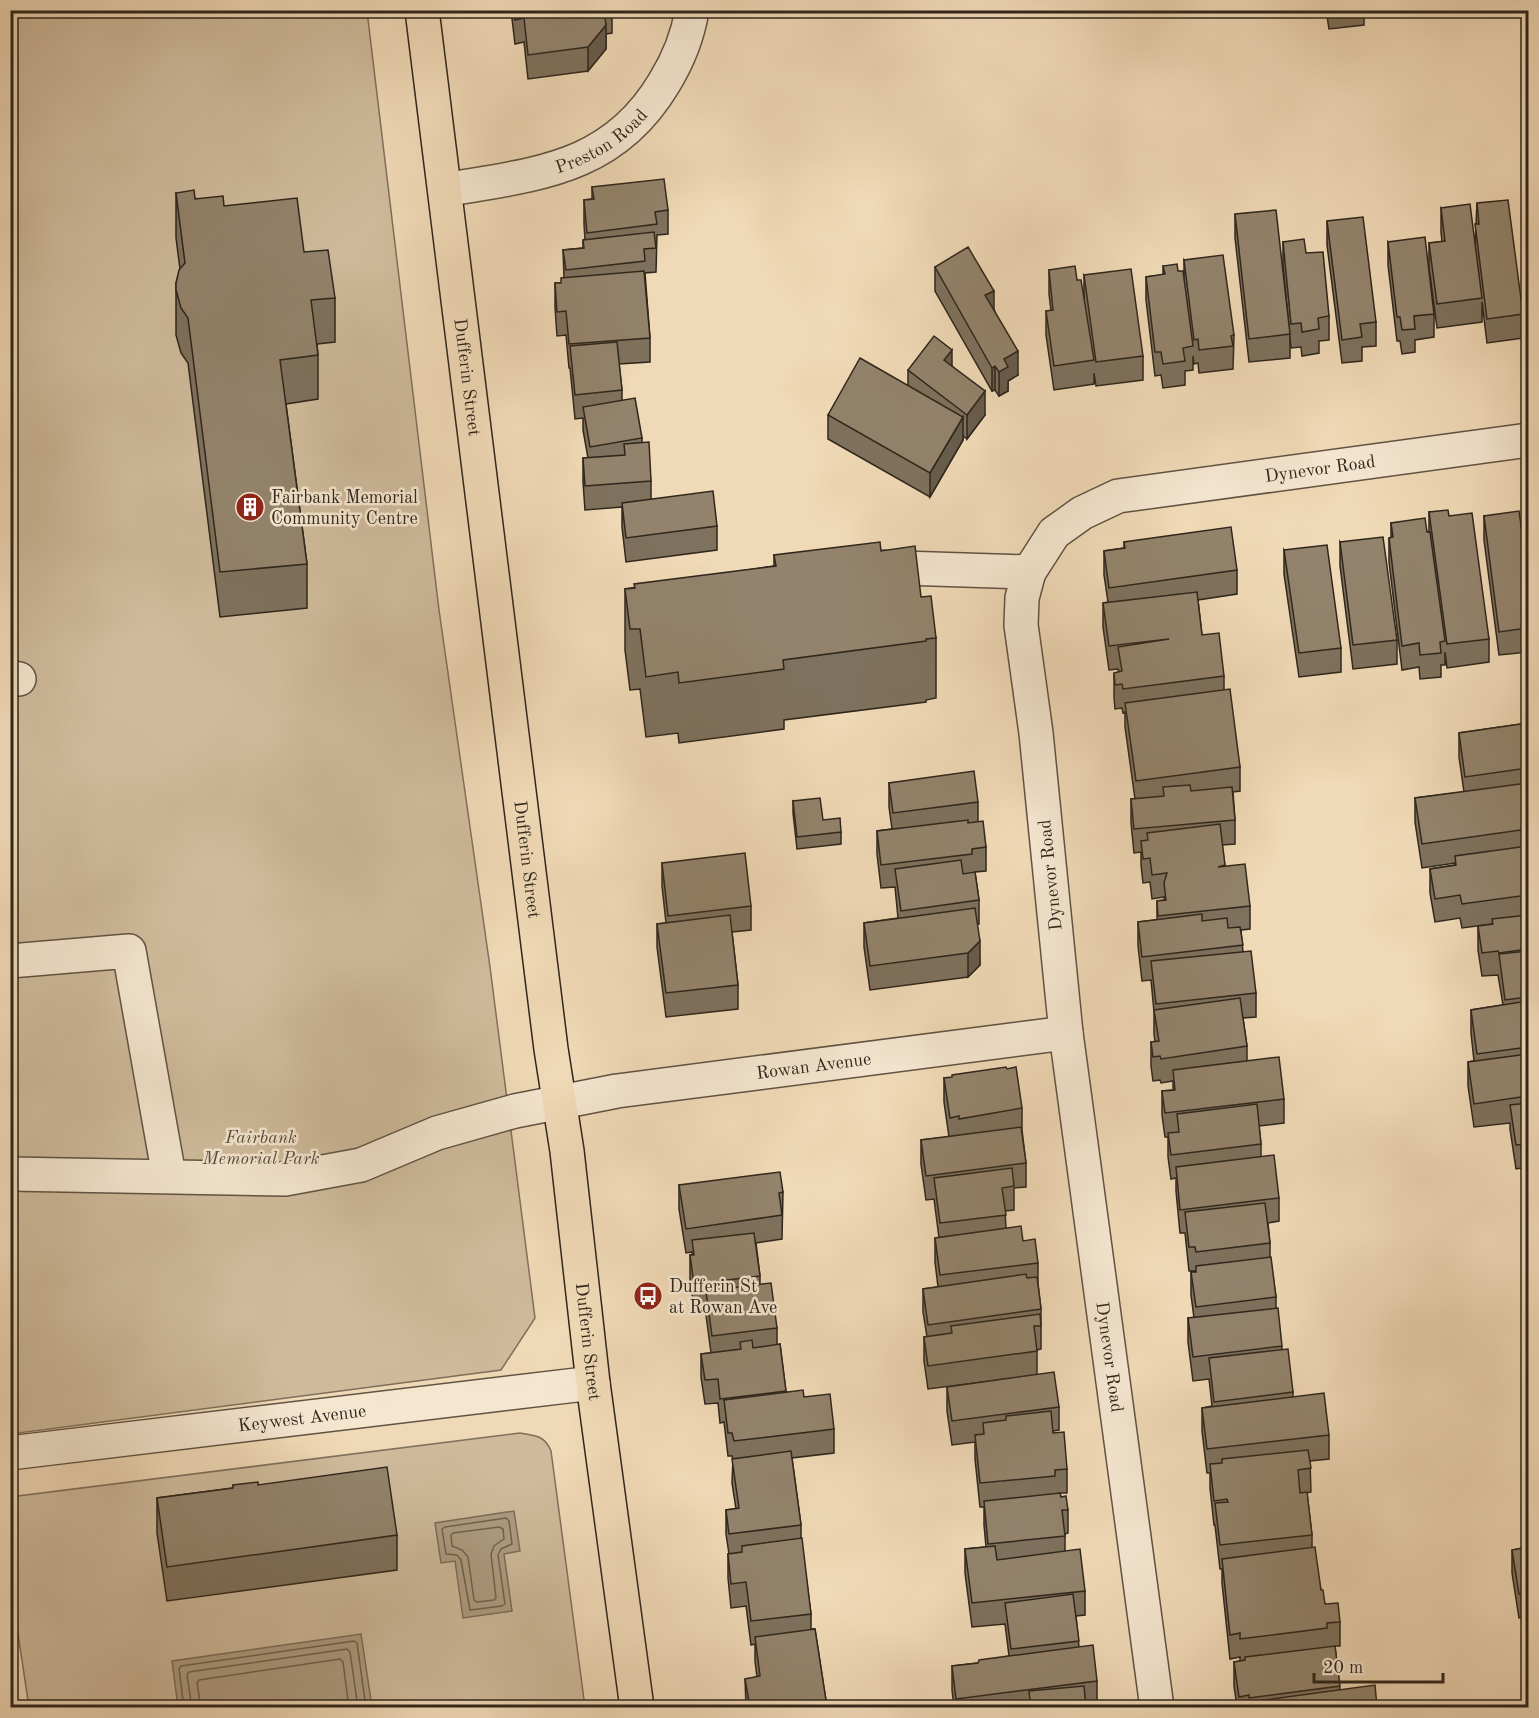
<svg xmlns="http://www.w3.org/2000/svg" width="1539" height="1718" viewBox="0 0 1539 1718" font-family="'Old Standard TT',serif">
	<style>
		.green { fill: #cfbb9c; stroke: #7f705c; stroke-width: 1.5 }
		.water { fill: #ae9c82; stroke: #7b6d59; stroke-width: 1.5 }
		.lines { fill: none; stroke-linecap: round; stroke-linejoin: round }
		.shore { stroke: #6e614f; stroke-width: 1.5 }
		.minor-casing { stroke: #5f5342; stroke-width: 36 }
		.major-casing { stroke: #2f261c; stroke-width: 36 }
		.minor { stroke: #f5e6d0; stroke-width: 33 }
		.major { stroke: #f0d9b6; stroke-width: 33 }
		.wall { fill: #7e715d; stroke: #2f261c; stroke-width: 1.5 }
		.shaded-wall { fill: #675c4c; stroke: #2f261c; stroke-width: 1.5 }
		.building { fill: #93836c; stroke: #2f261c; stroke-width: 1.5 }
		.labels { text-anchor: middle; stroke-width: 5; stroke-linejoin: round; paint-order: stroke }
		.street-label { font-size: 18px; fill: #2f261c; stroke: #f5e6d0 }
		.poi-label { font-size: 18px; fill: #2f261c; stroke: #f5e6d0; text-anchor: start }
		.park-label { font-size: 18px; font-style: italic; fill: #574b3c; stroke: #f5e6d0 }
	</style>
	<rect width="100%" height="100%" fill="#f0d9b6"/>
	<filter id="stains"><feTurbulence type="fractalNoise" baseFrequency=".00333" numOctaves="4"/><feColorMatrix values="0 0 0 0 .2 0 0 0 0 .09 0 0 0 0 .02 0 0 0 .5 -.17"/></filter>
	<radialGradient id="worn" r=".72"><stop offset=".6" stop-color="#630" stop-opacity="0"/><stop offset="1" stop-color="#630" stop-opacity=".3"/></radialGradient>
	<g class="green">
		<path d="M11,11H367L439,610L490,967L535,1318L501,1370L11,1434Z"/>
		<path d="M520,1433C535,1435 545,1436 551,1451L585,1707H29L11,1587L10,1497Z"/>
	</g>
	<g class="water">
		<path d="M514,1511L520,1551L504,1554L512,1611L463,1618L455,1561L441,1563L435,1523Z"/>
		<path d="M361,1634L372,1707H178L172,1661Z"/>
	</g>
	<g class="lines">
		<g class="shore">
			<path d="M506,1518L509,1521L512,1544L501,1549L498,1555L505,1604L502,1606L470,1610L461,1560L457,1555L446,1554L442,1529L445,1527Z"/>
			<path d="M499,1527L503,1529L504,1539L494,1546L491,1554L496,1598L494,1600L477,1602L474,1600L468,1557L462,1550L452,1546L451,1535L453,1533Z"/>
			<path d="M184,1708L179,1669L181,1666L354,1641L357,1643L366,1708"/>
			<path d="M192,1708L187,1675L189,1672L347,1649L350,1652L358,1708"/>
			<path d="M201,1708L197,1683L199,1680L340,1659L343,1662L349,1708"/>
		</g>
		<g class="minor-casing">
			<g id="minor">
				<path id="s1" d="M445,190C536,174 612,170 664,83C677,62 688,35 692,10"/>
				<path d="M872,567L1029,572"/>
				<path d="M10,678L19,679"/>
				<path d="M10,961L129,951L169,1176"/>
				<path id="s2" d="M10,1174L285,1179L361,1165L437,1133L515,1111L617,1091L1066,1033"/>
				<path id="s3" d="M10,1453L593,1383"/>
				<path id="s4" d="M1157,1708L1066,1033L1036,733L1021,625L1022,598L1029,572L1054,533L1082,513L1118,496L1528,440"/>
			</g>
		</g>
		<g class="major-casing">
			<g id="major">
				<path id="s5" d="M422,10L551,1049L567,1151L593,1383L637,1708"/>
			</g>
		</g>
		<use href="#minor" class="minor"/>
		<use href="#major" class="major"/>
	</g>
	<g class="wall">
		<path d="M511,10H612V33L606,34V49L588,71L528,79L524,42L515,44Z"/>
		<path d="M1326,10H1364V25L1329,29Z"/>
		<path d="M592,187L668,210V234L657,235L656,272L645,273L650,338V362L619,364L622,390V400L642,438V443L651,481V499L717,526V550L626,562L622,527V507L585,510L583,482V458H588L583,430V418L575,419L570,368H569L566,335L557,336L555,307V283H561L564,277L563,250L583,248V240H585L584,224V200L592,199Z"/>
		<path d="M176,193L224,206L304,252L335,298V342L317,344L318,355V399L286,404L307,564V608L220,617L188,363L181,353L176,335V283L180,269L176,238Z"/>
		<path d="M1477,203L1523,314V338L1487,343L1482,302V322L1437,328L1429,267V243L1442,242L1441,232V208L1475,245Z"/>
		<path d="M1235,214L1290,334V358L1249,362L1235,238Z"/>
		<path d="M1327,221L1376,322V346L1362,347V361L1342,363L1327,245Z"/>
		<path d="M1283,242L1306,253L1329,316V340L1319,341V353L1302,356L1301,347L1291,348L1283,265Z"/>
		<path d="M1388,242L1434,314V337L1415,340V352L1402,354L1400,341H1397L1388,265Z"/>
		<path d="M1184,260L1234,335L1233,369L1199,373L1198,363L1194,364L1193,356V370L1185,371V385L1163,388L1161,375L1155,376L1146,300V277L1163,275V266L1178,271L1184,276Z"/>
		<path d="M935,267L994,309L1018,375L1008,381V391L999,396L995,390L992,391L935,291Z"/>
		<path d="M1049,270L1077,280L1084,298V275L1143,356V380L1096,386L1094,373V384L1054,390L1046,335V311H1051L1049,294Z"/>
		<path d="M952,366L985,415L967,439L963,436V440L930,497L828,439V415L908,385V370Z"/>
		<path d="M1429,512L1449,516L1489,639V662L1447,668L1445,652V665H1441V677L1420,679L1419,667L1402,670L1389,562V538H1391V523L1429,532Z"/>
		<path d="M1484,516L1523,540L1528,539V652L1499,655L1484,540Z"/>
		<path d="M1124,542L1237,570V594L1198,600L1202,635L1224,676V690L1240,767V791L1233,792L1235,820V844L1222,845L1225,867L1250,906V929L1241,930L1243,952L1256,993V1017L1243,1018L1247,1046V1061L1284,1099V1123L1259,1126L1261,1144V1157L1279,1198V1221L1268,1223L1270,1243V1257L1276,1297V1308L1282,1349L1293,1392V1396L1329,1435V1459L1310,1461L1311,1492L1307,1493L1312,1535V1547L1321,1590L1325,1604L1340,1622V1646H1335L1340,1690L1377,1707H1237L1234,1686V1662L1240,1661V1657L1230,1659L1222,1583V1569H1220L1215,1525H1214L1210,1488V1473H1207L1202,1431V1408L1212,1406L1209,1379L1193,1381L1188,1342V1318H1194L1191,1295V1272H1195V1271H1189L1185,1233H1180L1176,1191V1178L1171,1179L1168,1157V1137H1165L1162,1115V1091L1173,1090V1081L1161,1083L1160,1080L1153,1081L1151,1066V1042H1155L1154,1034V1012L1151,980L1142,981L1138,946V922L1157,920V901L1164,900V897L1152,899L1150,882L1143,883L1141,865V852L1134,853L1131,823V799H1135L1125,727V712L1123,713L1122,708L1115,709L1114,697V673L1119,672L1118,669L1109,670L1103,627V603L1108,602L1104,575V551L1124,548Z"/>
		<path d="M1340,542L1397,640V664L1353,669L1340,566Z"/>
		<path d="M1284,550L1341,648V672L1299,677L1284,574Z"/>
		<path d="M881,551L921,597L936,638V698L926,700V702L784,720V729L679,743L678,733L646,737L640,689L630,690L625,650V589L774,566V555Z"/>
		<path d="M1528,723V1167L1516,1169L1510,1129V1123L1474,1127L1468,1086V1062L1474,1061L1471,1033V1010L1503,1005L1498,975L1482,976L1478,950V926L1492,924L1462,928L1460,918L1435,922L1430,893V869L1455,865V863L1422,868L1415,822V798L1464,792L1459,757V733Z"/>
		<path d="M889,783L978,802V822L986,847V871L975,872L979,900V924H977L980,965L968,977L870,990L864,947V923L898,918L895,887L881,888L877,854V831L892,829L889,807Z"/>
		<path d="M793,801L841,832V844L797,849L793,813Z"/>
		<path d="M662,863L751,906V930L732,932L738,985V1009L666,1017L657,947V924L666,923L662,886Z"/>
		<path d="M944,1078L1022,1108V1130L1026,1163V1187L1014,1188V1210L1005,1211L1006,1228L1023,1241L1038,1263V1283L1041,1309V1349L1037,1350V1375L928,1389L924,1361V1337H927L923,1312V1289L938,1287L935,1262V1238H939L934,1199L926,1200L921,1164V1140L949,1137L944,1102Z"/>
		<path d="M679,1185L783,1192L782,1239L756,1243L760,1276V1285L777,1328V1345L780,1344L786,1392L804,1397L834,1429V1453L792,1458L801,1525V1538L811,1614V1629H815L827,1707H746L745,1679L757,1677L755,1661V1644L751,1645L746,1606L731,1608L728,1578V1554H729L726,1534V1510L736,1509L732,1483L733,1459L732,1456H728L724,1422L720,1423L718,1403L705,1404L701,1377V1354L711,1353L706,1315V1306L694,1308L690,1279V1255H692V1252L686,1253L679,1209Z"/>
		<path d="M1528,1343V1404L1523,1368V1344Z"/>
		<path d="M947,1387L1059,1407V1430L1053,1431L1067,1469V1493H1060L1061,1497L1068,1510V1533L1065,1534V1551L1085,1591V1615L1076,1616L1079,1647L1097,1681V1704L1086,1706V1707H954L952,1690V1666L978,1663L1009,1656L1005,1624L972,1627L965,1573V1549L986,1547L984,1525V1507H980L975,1459V1442L952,1445L947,1411Z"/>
		<path d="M233,1485H258L397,1535V1570L167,1601L157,1533V1498L233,1488Z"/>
		<path d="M1528,1547V1617L1519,1618L1512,1573V1550Z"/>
	</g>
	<g class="shaded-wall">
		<path d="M606,25V49L588,71V47Z"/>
		<path d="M994,291V315L985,295Z"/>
		<path d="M952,350V373L944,360Z"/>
		<path d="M1018,351V375L1008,381V391L999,396V372L1004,359Z"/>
		<path d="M995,366V390L992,391V368Z"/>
		<path d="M985,391V415L967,439V415Z"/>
		<path d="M963,417V440L930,497V473Z"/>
		<path d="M980,941V965L968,977V953Z"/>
	</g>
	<g class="building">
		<path d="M514,10H604L606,25L588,47L528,55L524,18L515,20Z"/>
		<path d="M1328,10H1364V13L1329,17Z"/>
		<path d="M664,179L668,210L655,212L657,224L587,233L584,200L594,199L592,187Z"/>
		<path d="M194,190L195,199L223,196L224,206L297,198L304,252L328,250L335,298L311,300L318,355L280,360L307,564L220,572L188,318L181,308L176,290V283L179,270L185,263L176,193Z"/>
		<path d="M1508,200L1523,314L1487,319L1475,224H1479L1477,203Z"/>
		<path d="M1470,204L1482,298L1437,304L1429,243L1445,241L1441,208Z"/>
		<path d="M1276,210L1290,334L1249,339L1235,214Z"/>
		<path d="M1363,217L1376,322L1360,324L1362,337L1342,340L1327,221Z"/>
		<path d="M654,232L656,248L644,249L645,261L566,270L563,250L584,248L583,240Z"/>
		<path d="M1425,237L1434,314L1414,316L1415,329L1402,330L1400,317H1397L1388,242Z"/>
		<path d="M1304,239L1306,253L1323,252L1329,316L1318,318L1319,329L1302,332L1301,323L1291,324L1283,242Z"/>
		<path d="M968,247L994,291L985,295L1018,351L1004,359L1008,367L999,372L995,366L992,368L935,267Z"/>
		<path d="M1223,255L1234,335L1231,336L1233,346L1199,350L1198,339L1194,340L1184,260Z"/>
		<path d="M1177,264L1178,271H1183L1193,346L1183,348L1185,361L1163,364L1161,352H1155L1146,277L1165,274L1163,266Z"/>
		<path d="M1075,266L1077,280H1081L1094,360L1054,366L1046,311L1053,310L1049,270Z"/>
		<path d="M1131,269L1143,356L1096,362L1084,275Z"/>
		<path d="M644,271L650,338L569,344L566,311L557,312L555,283H561V278Z"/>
		<path d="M934,336L952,350L944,360L985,391L967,415L908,370Z"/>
		<path d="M617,342L622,390L575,395L570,346Z"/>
		<path d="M860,358L963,417L930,473L828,415Z"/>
		<path d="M635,398L642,438L590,447L583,407Z"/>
		<path d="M649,442L651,481L585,486L583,458L625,455L624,444Z"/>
		<path d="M713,491L717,526L626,538L622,503Z"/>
		<path d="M1448,510L1449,516L1472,513L1489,639L1447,644L1429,512Z"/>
		<path d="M1519,511L1523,540L1528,539V628L1499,632L1484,516Z"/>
		<path d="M1425,518L1427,532H1430L1445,641L1440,642L1441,653L1420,655L1419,643L1402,646L1389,538L1393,537L1391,523Z"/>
		<path d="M1231,527L1237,570L1109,588L1104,551L1125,548L1124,542Z"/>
		<path d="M1383,537L1397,640L1353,645L1340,542Z"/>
		<path d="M880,542L881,551L915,546L921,597L931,596L936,638L926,639V641L783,660L784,669L679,683L678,672L646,677L640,629H630L625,589L635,588L634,584L776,566L774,555Z"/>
		<path d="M1327,545L1341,648L1299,653L1284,550Z"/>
		<path d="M1197,592L1202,635L1219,633L1224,676L1123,689L1122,684L1115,685L1114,673L1122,671L1118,647L1169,639L1109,646L1103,603Z"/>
		<path d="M1230,689L1240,767L1136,781L1125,703Z"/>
		<path d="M1528,723V768L1465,777L1459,733Z"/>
		<path d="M974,771L978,802L893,813L889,783Z"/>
		<path d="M1528,783V829L1422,844L1415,798Z"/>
		<path d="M1190,785L1191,791L1232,787L1235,820L1134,829L1131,799L1164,796L1163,787Z"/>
		<path d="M820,798L823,820L840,818L841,832L797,837L793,801Z"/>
		<path d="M968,820V823L983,821L986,847L972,849V854L881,865L877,831Z"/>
		<path d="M1220,824L1225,865L1218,867L1245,864L1250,906L1158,916L1157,901L1166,900L1164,883L1167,873L1152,875L1150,858L1143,859L1141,841L1148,840L1147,833Z"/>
		<path d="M1528,846V895L1462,904L1460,895L1435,899L1430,869L1456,865L1455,856Z"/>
		<path d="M745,853L751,906L668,916L662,863Z"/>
		<path d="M961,860L963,874L975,872L979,900L901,911L895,869Z"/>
		<path d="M975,908L980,941L968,953L870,966L864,923Z"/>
		<path d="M1202,914V921L1227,918L1228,928L1240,927L1243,945L1142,957L1138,922Z"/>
		<path d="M730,915L738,985L666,993L657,924Z"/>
		<path d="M1528,915V949L1499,953L1498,951L1482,953L1478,926L1493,924L1492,919Z"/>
		<path d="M1251,951L1256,993L1156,1004L1151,961Z"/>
		<path d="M1528,951V997L1505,1000L1499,954Z"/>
		<path d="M1240,998L1247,1046L1161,1059L1160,1056L1153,1057L1151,1042L1159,1041L1154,1010Z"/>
		<path d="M1528,1001V1047L1477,1054L1471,1010Z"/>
		<path d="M1528,1054V1096L1474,1104L1468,1062Z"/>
		<path d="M1279,1057L1284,1099L1165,1113L1162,1091L1175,1090L1173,1070Z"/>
		<path d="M1006,1067L1007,1069L1016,1067L1022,1108L959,1119V1116L950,1118L944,1078L952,1077V1075Z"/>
		<path d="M1528,1103V1144L1516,1145L1510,1105Z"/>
		<path d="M1257,1104L1261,1144L1171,1155L1168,1133L1179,1132L1177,1114Z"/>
		<path d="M1021,1127L1026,1163L926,1176L921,1140Z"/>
		<path d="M1274,1155L1279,1198L1180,1210L1176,1167Z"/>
		<path d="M1012,1168L1014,1186L1002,1188L1006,1215L940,1223L934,1178Z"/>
		<path d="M780,1172L783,1192L779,1193L782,1215L686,1229L679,1185Z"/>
		<path d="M1265,1203L1270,1243L1196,1252L1195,1247H1189L1185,1212Z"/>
		<path d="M1021,1226L1023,1241L1035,1239L1038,1263L940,1275L935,1238Z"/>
		<path d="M754,1233L760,1276L694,1284L690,1255H694L692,1240Z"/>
		<path d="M1271,1257L1276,1297L1196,1307L1191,1272H1196V1266Z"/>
		<path d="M1026,1274L1027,1278L1037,1277L1041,1309L928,1325L923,1289Z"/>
		<path d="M771,1283L777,1328L712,1336L706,1291Z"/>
		<path d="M1278,1308L1282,1346L1193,1357L1188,1318Z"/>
		<path d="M1040,1314L1041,1326H1034L1037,1351L928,1366L924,1337L952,1333L951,1326Z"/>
		<path d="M752,1340L753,1348L780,1344L786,1391L720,1399L718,1379L705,1380L701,1354L741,1349L740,1342Z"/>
		<path d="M1528,1343V1380L1523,1344Z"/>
		<path d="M1288,1349L1293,1392L1214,1402L1209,1358Z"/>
		<path d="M1054,1372L1059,1407L952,1421L947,1387Z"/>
		<path d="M803,1390L804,1397L830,1394L834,1429L734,1441L732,1433H728L724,1400Z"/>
		<path d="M1324,1393L1329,1435L1207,1449L1202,1408Z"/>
		<path d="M1051,1411L1053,1433L1064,1432L1067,1469L1055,1470V1476L980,1483L975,1435L984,1434L983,1423L1006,1420V1416Z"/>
		<path d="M1308,1450L1311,1468L1298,1470L1300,1493L1307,1492L1312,1535L1220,1545L1215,1503L1228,1502L1227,1499L1214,1501L1210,1464L1222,1463V1459Z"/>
		<path d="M791,1451L801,1525L729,1534L726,1510L739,1508L732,1459Z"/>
		<path d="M387,1467L397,1535L167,1567L157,1498L233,1488V1485L258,1482V1485Z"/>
		<path d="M1060,1493L1061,1497L1066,1496L1068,1510H1062L1065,1536L988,1544L984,1501Z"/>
		<path d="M802,1538L811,1614L751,1621L746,1582L731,1584L728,1554L742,1552V1546Z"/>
		<path d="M995,1546L997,1560L1080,1549L1085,1591L972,1603L965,1549Z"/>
		<path d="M1315,1547L1321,1590H1323L1325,1604L1338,1603L1340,1622L1327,1623V1628L1240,1639V1633L1230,1635L1222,1559Z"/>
		<path d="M1528,1547V1593L1519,1594L1512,1550Z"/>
		<path d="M1073,1594L1079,1641L1011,1649L1005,1603Z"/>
		<path d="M815,1629L827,1707H750L745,1679L760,1676L755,1637Z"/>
		<path d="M1093,1645L1097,1681L956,1699L952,1666L978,1663L979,1660Z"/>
		<path d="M1335,1646L1340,1686L1249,1698V1695L1239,1697L1234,1662L1245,1660V1657Z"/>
		<path d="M1375,1685L1377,1707H1242V1703Z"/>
		<path d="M1084,1686L1086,1707H1031L1029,1691Z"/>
	</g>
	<defs>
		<g id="building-disc" transform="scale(1.5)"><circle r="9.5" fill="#8f2418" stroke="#f5e6d0"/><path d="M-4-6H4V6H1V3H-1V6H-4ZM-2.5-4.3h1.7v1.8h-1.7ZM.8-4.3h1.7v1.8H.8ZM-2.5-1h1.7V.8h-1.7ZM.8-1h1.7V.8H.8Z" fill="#fff"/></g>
		<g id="bus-disc" transform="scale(1.5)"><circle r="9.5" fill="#8f2418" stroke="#f5e6d0"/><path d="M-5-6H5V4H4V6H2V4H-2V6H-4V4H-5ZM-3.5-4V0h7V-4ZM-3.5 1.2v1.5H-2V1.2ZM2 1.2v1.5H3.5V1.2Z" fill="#fff"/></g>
	</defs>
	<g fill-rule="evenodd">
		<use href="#building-disc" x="250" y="507"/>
		<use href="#bus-disc" x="648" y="1296"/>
	</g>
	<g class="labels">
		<g class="street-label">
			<text dy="6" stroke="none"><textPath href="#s1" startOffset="166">Preston Road</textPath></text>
			<text dy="6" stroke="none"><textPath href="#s5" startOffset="370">Dufferin Street</textPath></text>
			<text dy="6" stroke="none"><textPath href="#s4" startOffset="1470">Dynevor Road</textPath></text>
			<text dy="6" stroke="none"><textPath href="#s5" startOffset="856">Dufferin Street</textPath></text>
			<text transform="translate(1050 875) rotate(-96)" y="6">Dynevor Road</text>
			<text dy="6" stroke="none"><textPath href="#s2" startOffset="818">Rowan Avenue</textPath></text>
			<text dy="6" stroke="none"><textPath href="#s5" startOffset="1342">Dufferin Street</textPath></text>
			<text transform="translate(1110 1357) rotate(82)" y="6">Dynevor Road</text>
			<text dy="6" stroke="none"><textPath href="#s3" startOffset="294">Keywest Avenue</textPath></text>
		</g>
		<g class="poi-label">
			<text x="271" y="503">Fairbank Memorial<tspan x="271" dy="21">Community Centre</tspan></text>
			<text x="669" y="1292">Dufferin St<tspan x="669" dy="21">at Rowan Ave</tspan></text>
		</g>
		<g class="park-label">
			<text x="261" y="1143">Fairbank<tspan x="261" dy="21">Memorial Park</tspan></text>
		</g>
	</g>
	<rect width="1539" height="1718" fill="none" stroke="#f0d9b6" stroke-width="36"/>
	<rect x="12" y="12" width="1515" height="1694" fill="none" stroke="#2f261c" stroke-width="3"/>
	<rect x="18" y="18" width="1503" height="1682" fill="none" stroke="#2f261c" stroke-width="1.5"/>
	<path d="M1314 1673v9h129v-9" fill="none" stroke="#2f261c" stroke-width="3"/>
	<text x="1323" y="1673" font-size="18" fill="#2f261c" stroke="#f5e6d0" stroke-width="4.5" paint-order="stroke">20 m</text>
	<rect width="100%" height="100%" filter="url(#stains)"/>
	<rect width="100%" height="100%" fill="url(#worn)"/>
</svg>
